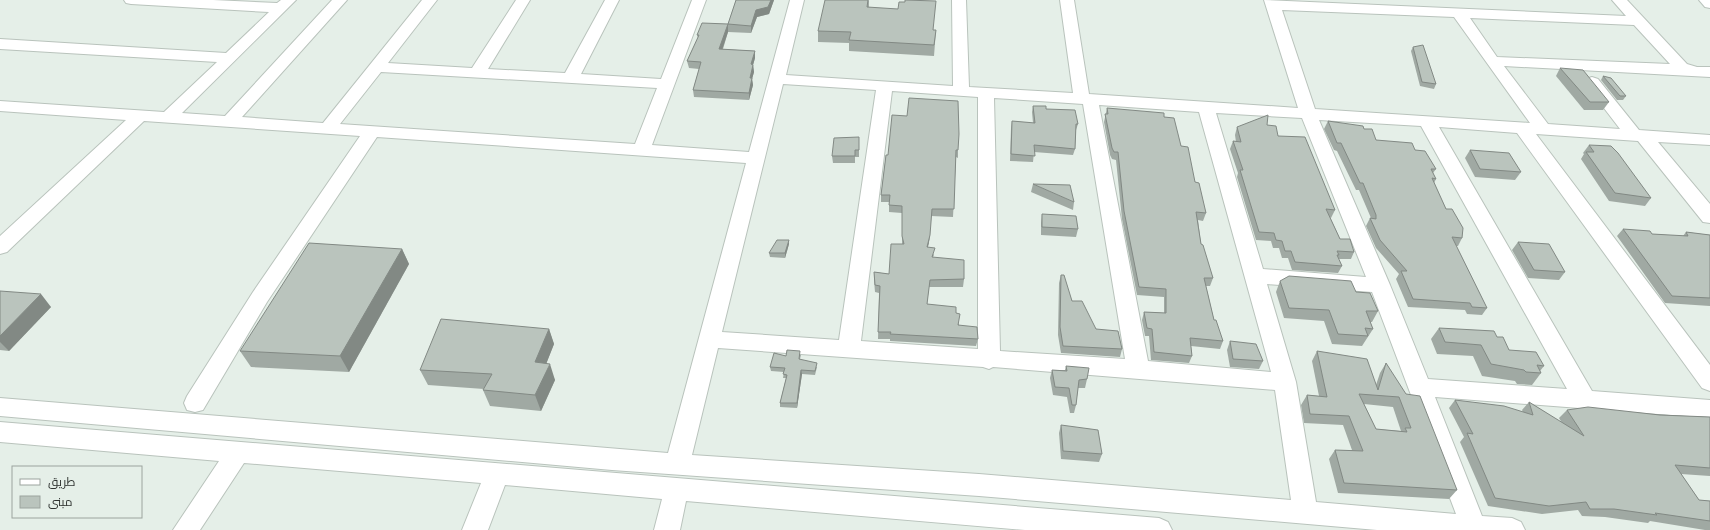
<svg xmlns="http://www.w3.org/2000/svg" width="1710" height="530" viewBox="0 0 1710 530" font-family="Commissioner,Cairo,sans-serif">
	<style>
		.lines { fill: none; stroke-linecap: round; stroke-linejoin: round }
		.minor-casing { stroke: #b9c3bc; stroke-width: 2 }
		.minor { fill: #fff; fill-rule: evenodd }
		.wall { fill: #a0a9a3; fill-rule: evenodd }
		.shaded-wall { fill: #828984 }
		.building { fill: #bac4bd; stroke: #828984; fill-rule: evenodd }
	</style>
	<rect width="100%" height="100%" fill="#e5efe8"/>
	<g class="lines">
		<g class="minor-casing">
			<g id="minor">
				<path d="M124,0H213L277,3L281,0H296L182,113L225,116L332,0H347L242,117L323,123L422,0H437L388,63L472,68L516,0H530L488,69L565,73L605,0H619L581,74L661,79L692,0H706L652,145L749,152L790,0H804L786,75L953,86L952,0H966L969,87L1073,93L1060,0H1074L1089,94L1298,108L1264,0L1626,16L1612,0H1627L1687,64L1697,67H1710V77L1504,66L1548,124L1620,129L1584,82L1586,79L1592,77L1598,79L1639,130L1710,135V145L1658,142L1710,204V223L1703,222L1638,141L1536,134L1710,365V391L1702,388L1517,133L1439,127L1592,391L1710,400V418L1435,397L1482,516L1512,518L1521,522L1525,530H1377L979,496L612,470L0,416V398L668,453L746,163L377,137L267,302L203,410L195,412L187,410L184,403L187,396L253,292L360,136L144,121L7,252L0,254V236L126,120L0,111V101L164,112L217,62L0,49V39L226,53L269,12L131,4L126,3ZM1282,10L1454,17L1530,123L1315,109ZM1470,18L1634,25L1670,64L1497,57ZM381,72L657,88L635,144L340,124ZM783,84L876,90L839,340L722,332ZM892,91L978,97V349L861,341ZM994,98L1083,104L1125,359L1000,351ZM1099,105L1199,112L1271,372L1148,361ZM1216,113L1302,118L1366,277L1263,269ZM1319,120L1421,126L1567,389L1428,379L1390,285ZM1267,284L1372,292L1456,514L1316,502L1296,382ZM718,348L983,367L989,369L993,367L1275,390L1291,500L979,474L692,455Z"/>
				<path d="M1699,0H1710V8L1705,7Z"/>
				<path d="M0,422L1159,518L1168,522L1172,530H1025L686,501L680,530H654L662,499L505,485L488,530H462L481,483L244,463L200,530H173L219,461L0,442Z"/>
			</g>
		</g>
		<use href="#minor" class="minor"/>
	</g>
	<g class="wall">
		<path d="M736,0H774L769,14L757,17L751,33L728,32L723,49L755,51V58L753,65L754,72L752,79L753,85L749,100L694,97L693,90L699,69L689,68L687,61L698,38L697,35L728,24Z"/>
		<path d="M869,0V7L933,30H936L934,56L849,51V43L818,42V31Z"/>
		<path d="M1413,47L1436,84L1434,89L1420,86L1411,51Z"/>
		<path d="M1560,68L1609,102L1603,110H1584L1556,76Z"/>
		<path d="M1603,76L1626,96L1623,100H1617L1601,80Z"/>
		<path d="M1033,106L1046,109L1078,124L1076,130L1075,149L1073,155L1034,152L1033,162L1010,161L1011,128L1012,121L1033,123L1032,112Z"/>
		<path d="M1107,108L1164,117L1181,146L1195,182L1206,213L1203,221L1198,220L1201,244L1213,278L1210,286H1206L1214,320L1223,341L1220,349L1191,346L1192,356L1189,363L1151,360L1149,336H1145L1142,320L1144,312L1164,313V297L1137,295L1122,219L1116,160L1112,159L1110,155L1104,122Z"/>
		<path d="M1328,121L1364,129L1376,140L1415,150L1436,169L1433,173L1436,179L1434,183L1446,209L1462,238L1458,246H1456L1487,308L1482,315L1467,314L1465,310L1408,307L1396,279L1399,274L1376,248L1366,226L1370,218H1371L1359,190H1356L1337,151L1334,150L1324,129Z"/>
		<path d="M1267,125L1278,136L1335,210L1331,218L1330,217L1340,239L1354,252L1351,259H1338L1342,266L1338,273L1292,270L1288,258H1282L1279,248H1273L1271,241L1256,240L1237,177L1238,173L1230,149L1233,141L1236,142L1235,135L1237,127Z"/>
		<path d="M859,137V157H855V163H833L832,156Z"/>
		<path d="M1589,145L1651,198L1645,206L1609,201L1581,159L1584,154L1583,153Z"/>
		<path d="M958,150V158L956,157L953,217L931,216L929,242L928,247L934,255L933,257L964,279L963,287H929L927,304L956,313L959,325L978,339L976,346L890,341V339H878L879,293L875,292L874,280V272L889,274L902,244V213L889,212V202H881V195L886,155Z"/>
		<path d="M1470,150L1521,172L1515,180L1475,177L1465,158Z"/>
		<path d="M1033,184L1074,202L1073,210L1031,192Z"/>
		<path d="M1042,214L1078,229L1076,237L1041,235V223Z"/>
		<path d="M1623,229L1652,234L1683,236L1686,232L1710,235V306L1665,303L1617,236Z"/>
		<path d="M1518,242L1565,272L1559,280L1528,278L1512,250Z"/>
		<path d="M789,244L785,258L770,257L769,253Z"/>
		<path d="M402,249L409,264L349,372L251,367L240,351Z"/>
		<path d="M1061,275L1072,301L1096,329L1122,349L1120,357L1061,353L1058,335L1059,283Z"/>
		<path d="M1280,281L1356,292L1378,311L1372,322H1370L1373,329L1362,346L1332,344L1324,321L1284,318L1276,292Z"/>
		<path d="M0,291L51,307L9,351L0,350Z"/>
		<path d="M1439,328L1497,337L1509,350L1544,366L1540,371L1541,373L1532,385L1517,384L1515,381L1482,376L1473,356L1437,354L1431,339Z"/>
		<path d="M549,329L554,344L546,364L555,380L541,411L490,406L483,390L484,389L428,385L420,370Z"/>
		<path d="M1230,341L1263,361L1259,369L1230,367L1227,350Z"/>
		<path d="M1317,351L1376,385L1380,373L1386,363L1457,490L1449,499L1338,493L1329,459L1335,450H1352L1343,425L1304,423L1301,405L1307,395L1319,396L1312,361ZM1364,404L1393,407L1401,431L1376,429Z"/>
		<path d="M801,355L800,359L817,367L815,375L802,374L797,408L780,407V403L786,378H783L784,372L771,371L770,367L786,356Z"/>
		<path d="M1066,366L1087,379L1085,388H1078L1076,405L1074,413H1070L1067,397L1053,395L1050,378L1052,370H1065Z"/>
		<path d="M1455,400L1523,412L1522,410L1529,402L1562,423L1559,418L1567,410L1710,417V476L1681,474L1699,500L1710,501V530H1705L1650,521L1648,523L1605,517L1582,516L1578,510L1542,514L1488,506L1460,442L1464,437L1449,408Z"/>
		<path d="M1061,425L1102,454L1099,462L1061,459L1059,433Z"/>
	</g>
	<g class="shaded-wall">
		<path d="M771,0H774L769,14L757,17L751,33V26L756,10Z"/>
		<path d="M728,24V32L720,56L719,49Z"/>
		<path d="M755,51V58L751,72V64Z"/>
		<path d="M753,65L754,72L752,79L753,85L749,100V93L750,78Z"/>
		<path d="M930,235L929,242L926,254L927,247Z"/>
		<path d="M789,240V244L785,258V253Z"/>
		<path d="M402,249L409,264L349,372L340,356Z"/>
		<path d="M41,294L51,307L9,351L0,342V336Z"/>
		<path d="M549,329L554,344L541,377L535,362Z"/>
		<path d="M550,364L555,380L541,411L535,395Z"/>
		<path d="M801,370L802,374L797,408V403Z"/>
	</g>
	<g class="building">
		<path d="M736,0H771L768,7L756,10L751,26L728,24Z"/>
		<path d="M825,0H868L867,7L898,9L899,2H905V0L936,1L933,30H936L934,45L849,40L851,32L818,31Z"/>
		<path d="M702,23L728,24L719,49L755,51L751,64L753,65L750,78H752L749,93L693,90L701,62L687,61L699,35H697Z"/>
		<path d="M1423,45L1436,84L1422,82L1413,47Z"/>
		<path d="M1560,68L1583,70L1609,102H1590Z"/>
		<path d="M1603,76L1611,78L1626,96H1620Z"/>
		<path d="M909,98L958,101L959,134L958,150H956L954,209H932L930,235L927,247L935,248L932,257L964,260V279L930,280L927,304L956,307V313L960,314L958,325L977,327L978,339L890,334L891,332H878L880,286L875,285L874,272L889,274L891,244H904L902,236V206L889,205L890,195H881L886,155H888L892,115L907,116Z"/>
		<path d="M1033,106H1046V109L1075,110L1078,124H1076L1075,149L1034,145L1035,156L1011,154L1012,121L1035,123Z"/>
		<path d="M1107,108L1164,113V117L1174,118L1181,146L1188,147L1195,182L1199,183L1206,213L1196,212L1201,244L1203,245L1213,278H1204L1214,320H1216L1223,341L1190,338L1192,356L1154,352L1152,329L1147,328L1144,312L1166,313V289L1139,287L1124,211L1118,152H1114L1112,148L1105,114H1108Z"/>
		<path d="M1268,115L1267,125L1276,126L1278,136L1305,137L1335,210L1326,209L1340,239H1350L1354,252L1337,251L1339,255H1337L1342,266L1295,262L1291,251H1285L1282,241L1276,240L1274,233L1259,232L1240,170H1243L1233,141L1241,142L1237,127Z"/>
		<path d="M1328,121L1363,126L1364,129H1372L1376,140L1412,143L1415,150L1425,151L1436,169H1431L1436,179L1432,178L1446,209H1452L1463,228L1462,238L1452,237L1487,308L1472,307L1470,303L1413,299L1401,271H1407L1380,240L1370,218L1376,219V215L1363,183H1360L1341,143H1337Z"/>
		<path d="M859,137V150H855V156H832L834,138Z"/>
		<path d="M1589,145L1611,146L1618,153L1651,198L1615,193L1586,152H1594Z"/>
		<path d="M1470,150L1509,153L1521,172L1480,169Z"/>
		<path d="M1033,184L1070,185L1074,202Z"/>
		<path d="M1042,214L1076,216L1078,229L1042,227Z"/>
		<path d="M1623,229L1650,231L1652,234L1688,236L1686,232L1710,235V298L1672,296Z"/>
		<path d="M777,240H789L785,253H769Z"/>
		<path d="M1518,242L1549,244L1565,272L1534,270Z"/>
		<path d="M309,243L402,249L340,356L240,351Z"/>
		<path d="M1061,275H1064L1072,301H1082L1096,329L1118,331L1122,349L1063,346L1060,327Z"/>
		<path d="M1289,276L1351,281L1356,292L1370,293L1378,311H1366L1373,329L1365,328L1368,336L1338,334L1329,310L1289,308L1280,281Z"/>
		<path d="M0,291L41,294L0,336Z"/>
		<path d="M441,319L549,329L535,362L550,364L535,395L483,390L492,374L420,370Z"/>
		<path d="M1439,328L1494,331L1497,337H1503L1509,350L1536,352L1544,366L1537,365L1541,373L1526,372L1524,370L1491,364L1481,345L1445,342Z"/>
		<path d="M1230,341L1256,344L1263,361L1233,359Z"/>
		<path d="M787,350L800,351L799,359L817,363L815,371L801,370L797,403H780L787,375L783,374L785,368L770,367L774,353L786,356Z"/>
		<path d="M1317,351L1367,359L1378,390L1386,363L1406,394L1420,396L1457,490L1344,483L1335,450L1363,451L1349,416L1310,414L1307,395L1327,397ZM1359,394L1399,397L1411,428H1405L1407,432L1376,429Z"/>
		<path d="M1066,366L1089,368L1087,379L1079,380L1076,405H1072L1069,388L1055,387L1052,370L1067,371Z"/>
		<path d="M1455,400L1504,406L1533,415L1529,402L1584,436L1567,410L1588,407L1660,415L1710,417V468L1675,465L1699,500L1710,501V521L1655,513L1657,515L1614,509H1590L1586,502L1549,506L1495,498L1467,433L1473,434Z"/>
		<path d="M1061,425L1098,430L1102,454L1063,451Z"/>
	</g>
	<rect x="12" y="466" width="130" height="52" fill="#e5efe8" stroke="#9ca49e"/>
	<rect x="20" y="479" width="20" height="6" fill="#ffffff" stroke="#9ca49e"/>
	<text x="48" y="486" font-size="12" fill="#2f3330">طريق</text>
	<rect x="20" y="496" width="20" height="12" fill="#bac4bd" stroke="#9ca49e"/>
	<text x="48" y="506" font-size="12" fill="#2f3330">مبنى</text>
</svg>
